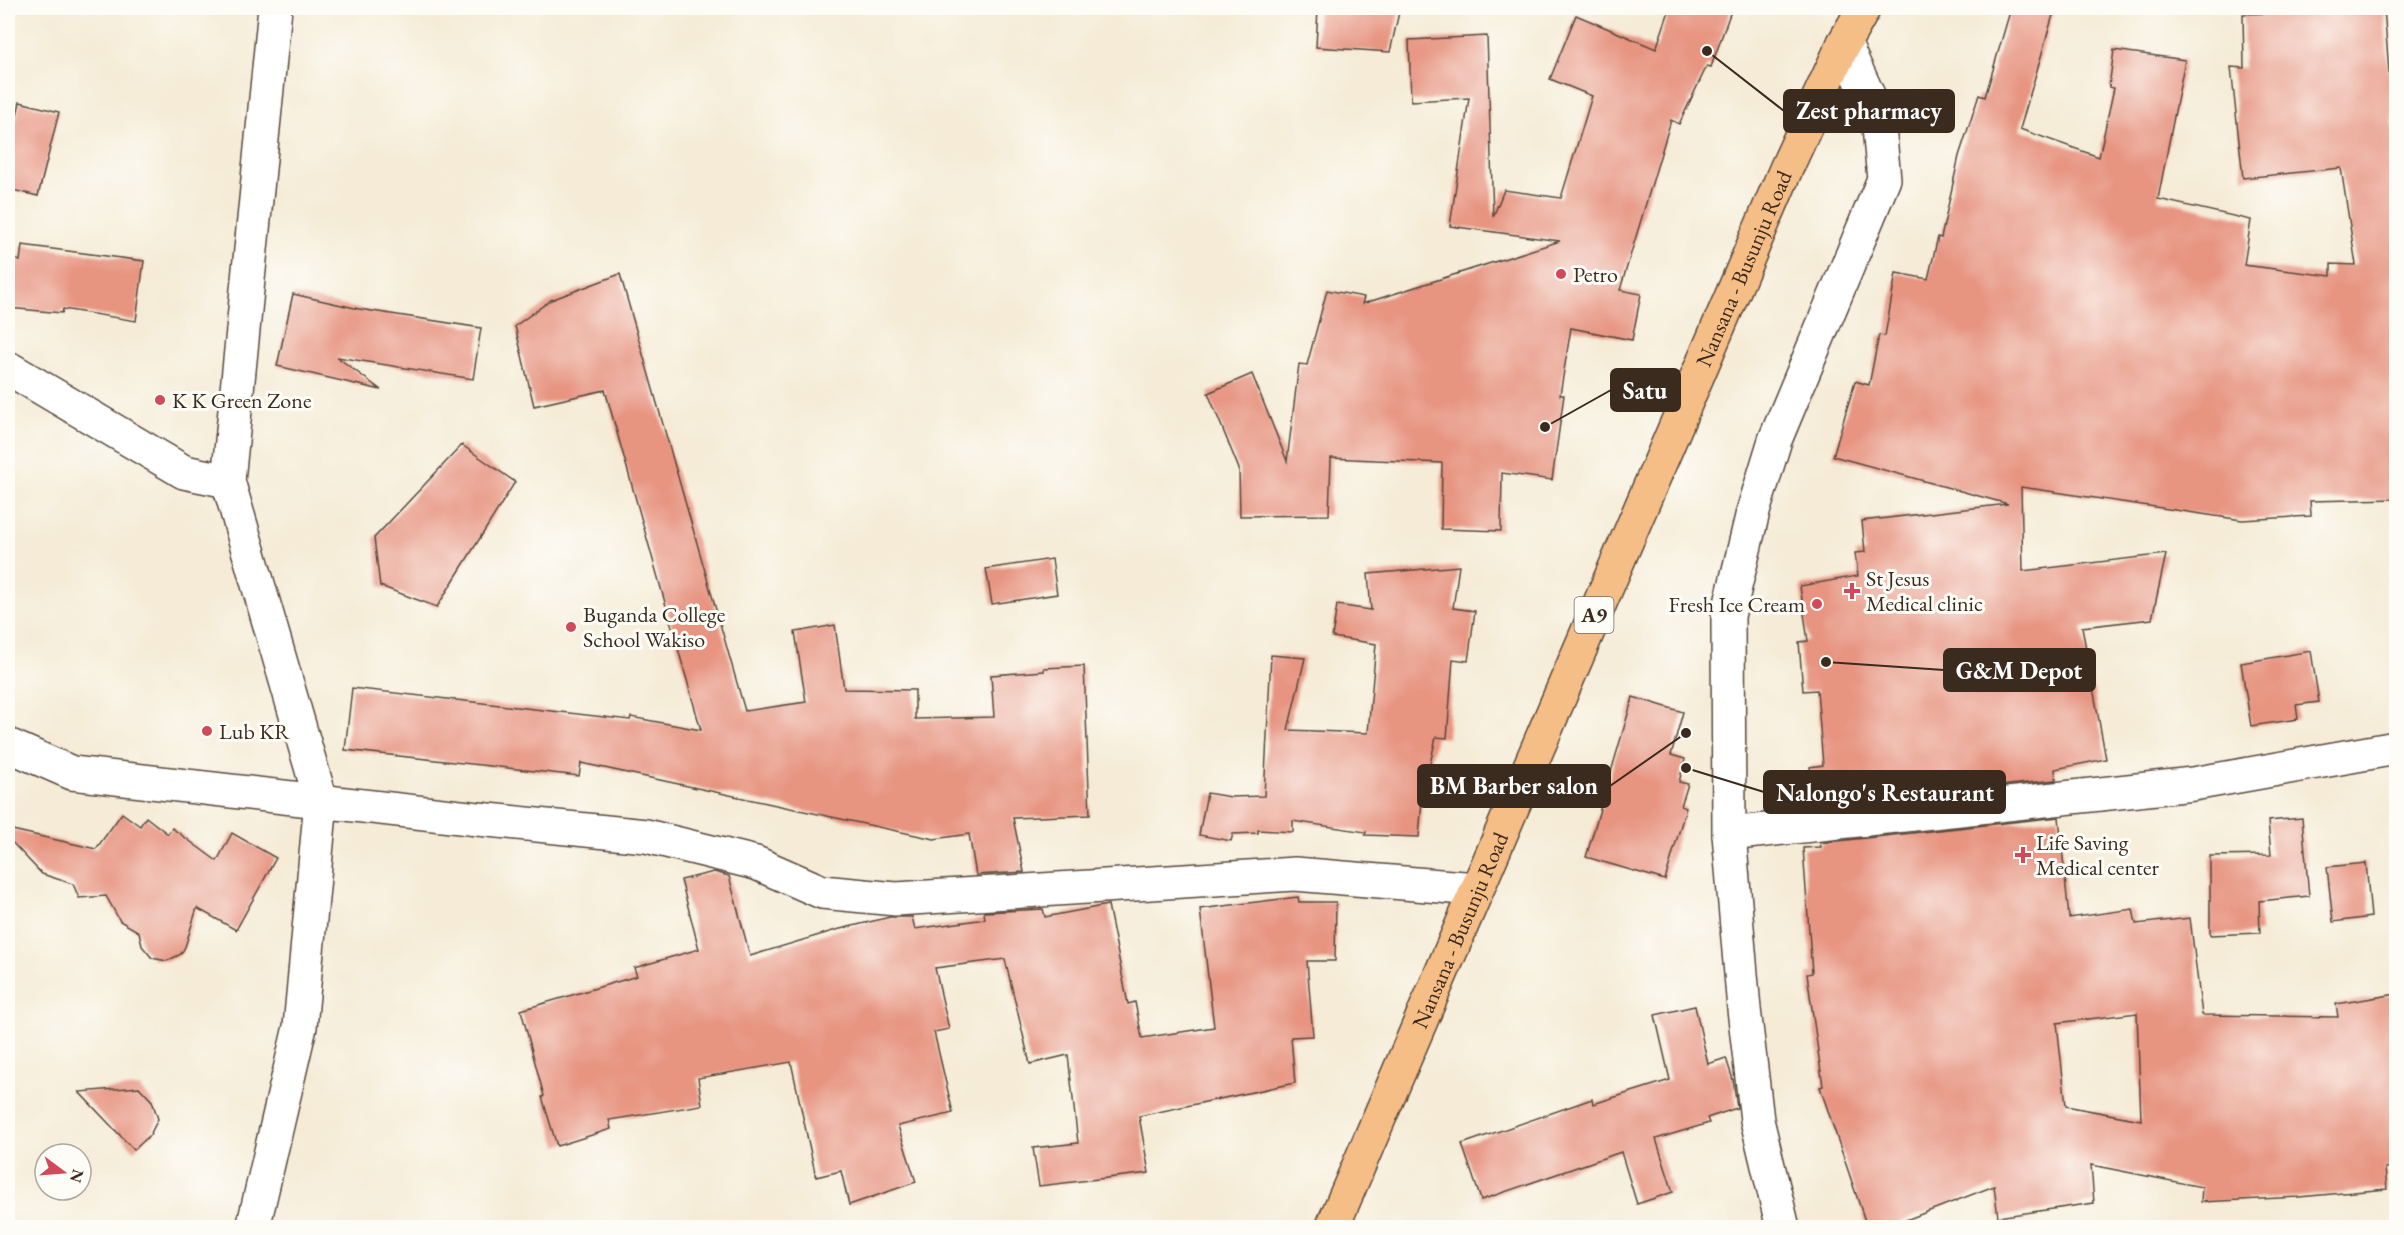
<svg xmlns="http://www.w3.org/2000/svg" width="2404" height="1235" viewBox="0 0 2404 1235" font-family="'EB Garamond',serif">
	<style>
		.building { fill: #e79481; fill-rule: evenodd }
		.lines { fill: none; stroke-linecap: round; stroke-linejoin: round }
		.minor-casing { stroke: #57473a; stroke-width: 36 }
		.major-casing { stroke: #57473a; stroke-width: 36 }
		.minor { stroke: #fff; stroke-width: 33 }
		.major { stroke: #f6be87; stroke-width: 33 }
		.poi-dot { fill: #d1495b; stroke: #fdfcf7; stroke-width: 2 }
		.labels { text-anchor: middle; stroke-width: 6; stroke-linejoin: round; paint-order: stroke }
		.shield { fill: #fdfcf7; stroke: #75695f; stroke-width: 1.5 }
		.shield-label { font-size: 21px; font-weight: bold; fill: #3b2a1e }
		.street-label { font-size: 22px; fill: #3b2a1e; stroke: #fdfcf7 }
		.poi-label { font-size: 22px; fill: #3b2a1e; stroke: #fdfcf7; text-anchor: start }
		.leader { fill: none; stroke: #3b2a1e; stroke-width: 2 }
		.callout-dot { fill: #3b2a1e; stroke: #fdfcf7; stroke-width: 2 }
		.callout { fill: #3b2a1e; stroke: #3b2a1e; stroke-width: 2 }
		.callout-label { font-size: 24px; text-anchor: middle; font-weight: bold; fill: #fff }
	</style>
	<rect width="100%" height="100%" fill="#fdfcf7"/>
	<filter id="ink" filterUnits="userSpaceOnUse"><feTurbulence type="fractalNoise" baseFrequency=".0167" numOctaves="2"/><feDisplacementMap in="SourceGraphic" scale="12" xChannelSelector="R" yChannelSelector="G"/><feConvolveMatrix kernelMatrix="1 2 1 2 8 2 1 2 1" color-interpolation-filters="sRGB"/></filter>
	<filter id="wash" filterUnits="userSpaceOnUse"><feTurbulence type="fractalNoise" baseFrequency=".008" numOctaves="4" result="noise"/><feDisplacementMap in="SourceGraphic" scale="24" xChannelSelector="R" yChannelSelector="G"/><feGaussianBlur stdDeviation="1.35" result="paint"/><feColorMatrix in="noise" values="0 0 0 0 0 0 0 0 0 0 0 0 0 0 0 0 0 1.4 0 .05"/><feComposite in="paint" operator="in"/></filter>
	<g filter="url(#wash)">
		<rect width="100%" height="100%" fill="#f5ebd6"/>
		<g id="blocks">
			<g class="building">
				<path d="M1318,8H1400L1390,52L1316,47Z"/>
				<path d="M1670,8H1732L1711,67L1707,66L1679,124L1671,120L1620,290L1641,294L1632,340L1571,328L1560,395H1564L1552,480L1502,473L1501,531L1441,529L1442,463L1331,458L1329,515L1240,516L1239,469L1208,393L1252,374L1287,461L1299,364L1307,365L1327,290L1364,297L1362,304L1560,241L1450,226L1469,98L1411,101L1409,40L1487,36L1493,217L1504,190L1561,198L1592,96L1550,79L1576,15L1656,49Z"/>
				<path d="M2011,8H2055L2020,129L2099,157L2114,88L2109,87L2114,50L2185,60L2158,199L2251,220L2244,265L2331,276V264L2356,265L2341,168L2243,178L2231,67L2244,68L2243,14L2271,13L2272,8H2384L2397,174V499L2310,501L2311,516L2242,520L2021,487L2023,571L2166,554L2152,619L2082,627L2106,759L2055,769L2056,780L1815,806L1810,767L1823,765L1817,690L1803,691L1799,642L1808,641L1800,586L1858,576L1855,553L1865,552L1862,521L2008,504L1833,456L1855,381L1869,385L1879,335L1885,336L1896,273L1928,279L1938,237L1941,238L1959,156L1979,95L1985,97Z"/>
				<path d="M20,102L59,112L38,196L8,189V153Z"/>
				<path d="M22,245L144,261L136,321L63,309L62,313L8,308V257L20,261Z"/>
				<path d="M620,274L745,711L806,702L795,632L835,625L844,689L915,690V719L994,717L991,675L1044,671V668L1084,666L1090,815L1013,818L1024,872L976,875L969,834L934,839L581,763L579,776L345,750L352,688L630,720L631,717L701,730L605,390L534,406L515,326L551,300Z"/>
				<path d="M293,294L359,309L481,328L473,379L337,357L381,390L277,366Z"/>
				<path d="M462,445L515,482L437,607L380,586L374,538Z"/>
				<path d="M1052,559L1057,594L992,604L986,569Z"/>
				<path d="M1459,566L1453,608L1475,611L1468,661L1453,659L1447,738L1436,737L1422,800L1419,837L1365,835L1366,832L1293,821V832L1258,830V833L1233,834L1231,841L1199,835L1207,793L1231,797L1264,796L1271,655L1305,658L1288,730L1368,733L1376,644L1332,637L1337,605L1371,610L1368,574Z"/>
				<path d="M2311,651L2319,702L2296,705L2298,719L2251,726L2241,663Z"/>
				<path d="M1633,697L1683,712L1671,755L1685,759L1679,782L1688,784L1681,806L1686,808L1665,880L1586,857Z"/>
				<path d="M122,813L140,826L146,817L168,834L172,828L217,861L232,833L276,858L236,930L197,908L185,947L181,954L167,961L152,958L142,946L139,932L120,921L106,896L79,898L73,884L42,874L8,838V829L96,849Z"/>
				<path d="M2059,817L2069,918L2133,909L2136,924L2190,918L2202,1015L2338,1017L2336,1004L2397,994V1167L2385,1168L2387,1189L2299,1197L2201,1202L2202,1187L2091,1165L2094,1203L1998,1217L1994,1186L1888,1227H1867L1820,1087L1823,1086L1807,974L1812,973L1803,848L1821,847L1820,843ZM2137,1013L2141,1120L2066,1106L2057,1023Z"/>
				<path d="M2302,818L2309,896L2259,901L2260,933L2210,935V856L2271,855L2268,821Z"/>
				<path d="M2366,863L2371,917L2333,922L2327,867Z"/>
				<path d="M714,872L729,876L750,956L836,930L890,917H912L915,929L985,919L984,912L1043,909L1045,917L1108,905L1128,1004L1135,1002L1142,1038L1214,1027L1200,909L1298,897L1299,902H1336L1335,961H1307L1313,1036L1291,1037L1295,1083L1139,1116L1149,1173L1039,1186L1033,1148L1078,1143L1068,1055L1030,1064L1005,959L935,968L949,1029L934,1032L953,1113L898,1126L916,1182L849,1205L841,1171L816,1177L791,1062L698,1078L702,1105L609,1120L611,1129L557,1146L542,1097L544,1096L521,1010L637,976L634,968L699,949L681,880Z"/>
				<path d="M1695,1006L1708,1064L1726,1058L1733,1080L1737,1108L1707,1118L1709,1123L1656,1139L1673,1192L1637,1204L1621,1152L1481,1200L1462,1144L1592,1099L1593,1104L1670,1080L1655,1015Z"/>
				<path d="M139,1087L152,1101L158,1119L150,1135L134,1150L79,1092Z"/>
			</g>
		</g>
	</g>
	<g filter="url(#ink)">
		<use href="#blocks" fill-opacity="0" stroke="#57473a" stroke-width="1.5"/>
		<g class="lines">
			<g class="minor-casing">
				<g id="minor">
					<path d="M8,368L184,472L228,481"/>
					<path d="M8,745L72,773L478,819L646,836L756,863L822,892L896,899L1295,874L1476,889"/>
					<path d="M1729,834L2193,784L2396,748"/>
					<path d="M253,1228L300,1027L321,801L228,481L275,8"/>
					<path d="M1783,1228L1757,1120L1744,1009L1729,834L1728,616L1753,512L1775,440L1884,179L1878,117L1844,43"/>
				</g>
			</g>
			<g class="major-casing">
				<g id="major">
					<path id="s1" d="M1332,1228L1786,169L1844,43L1864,8"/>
				</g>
			</g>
			<use href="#minor" class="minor"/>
			<use href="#major" class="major"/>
		</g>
	</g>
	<g class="poi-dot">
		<circle cx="1561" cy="274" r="6"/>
		<circle cx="160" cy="400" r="6"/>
		<path d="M1849 582h6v6h6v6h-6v6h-6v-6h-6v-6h6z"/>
		<circle cx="1817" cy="604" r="6"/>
		<circle cx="571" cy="627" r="6"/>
		<circle cx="207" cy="731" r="6"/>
		<path d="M2020 846h6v6h6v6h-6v6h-6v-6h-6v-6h6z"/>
	</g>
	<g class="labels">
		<rect class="shield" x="1574.5" y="597" width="39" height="36" rx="4.5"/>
		<g class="shield-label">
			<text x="1594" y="622">A9</text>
		</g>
		<g class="street-label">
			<text dy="8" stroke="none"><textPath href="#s1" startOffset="1044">Nansana - Busunju Road</textPath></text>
			<text dy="8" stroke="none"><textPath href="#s1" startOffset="324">Nansana - Busunju Road</textPath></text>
		</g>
		<g class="poi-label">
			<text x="1573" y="282">Petro</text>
			<text x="172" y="408">K K Green Zone</text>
			<text x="1866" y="586">St Jesus<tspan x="1866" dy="25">Medical clinic</tspan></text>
			<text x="1805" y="612" text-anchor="end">Fresh Ice Cream</text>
			<text x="583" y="622">Buganda College<tspan x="583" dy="25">School Wakiso</tspan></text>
			<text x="219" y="739">Lub KR</text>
			<text x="2036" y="850">Life Saving<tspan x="2036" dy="25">Medical center</tspan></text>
		</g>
	</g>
	<path class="leader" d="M1707 51L1784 111M1545 427L1611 390M1826 662L1944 670M1686 733L1610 786M1686 768L1764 792"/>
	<g class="callout-dot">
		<circle cx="1707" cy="51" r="6"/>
		<circle cx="1545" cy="427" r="6"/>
		<circle cx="1826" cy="662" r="6"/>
		<circle cx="1686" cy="733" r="6"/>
		<circle cx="1686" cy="768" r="6"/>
	</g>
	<g class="callout">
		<rect x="1784" y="90" width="170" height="42" rx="6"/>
		<rect x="1611" y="369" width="69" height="42" rx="6"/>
		<rect x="1944" y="649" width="151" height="42" rx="6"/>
		<rect x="1418" y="765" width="192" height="42" rx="6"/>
		<rect x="1764" y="771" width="241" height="42" rx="6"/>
	</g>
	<g class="callout-label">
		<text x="1869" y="119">Zest pharmacy</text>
		<text x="1645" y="399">Satu</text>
		<text x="2019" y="679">G&amp;M Depot</text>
		<text x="1514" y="794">BM Barber salon</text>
		<text x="1885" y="801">Nalongo's Restaurant</text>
	</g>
	<rect width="2404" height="1235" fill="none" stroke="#fdfcf7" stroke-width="30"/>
	<g transform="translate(63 1172) rotate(106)"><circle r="28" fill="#fdfcf7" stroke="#afa8a0" stroke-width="1.5"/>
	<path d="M0-4.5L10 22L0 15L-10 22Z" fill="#d1495b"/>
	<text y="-9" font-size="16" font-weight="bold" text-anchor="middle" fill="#3b2a1e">N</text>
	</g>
</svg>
